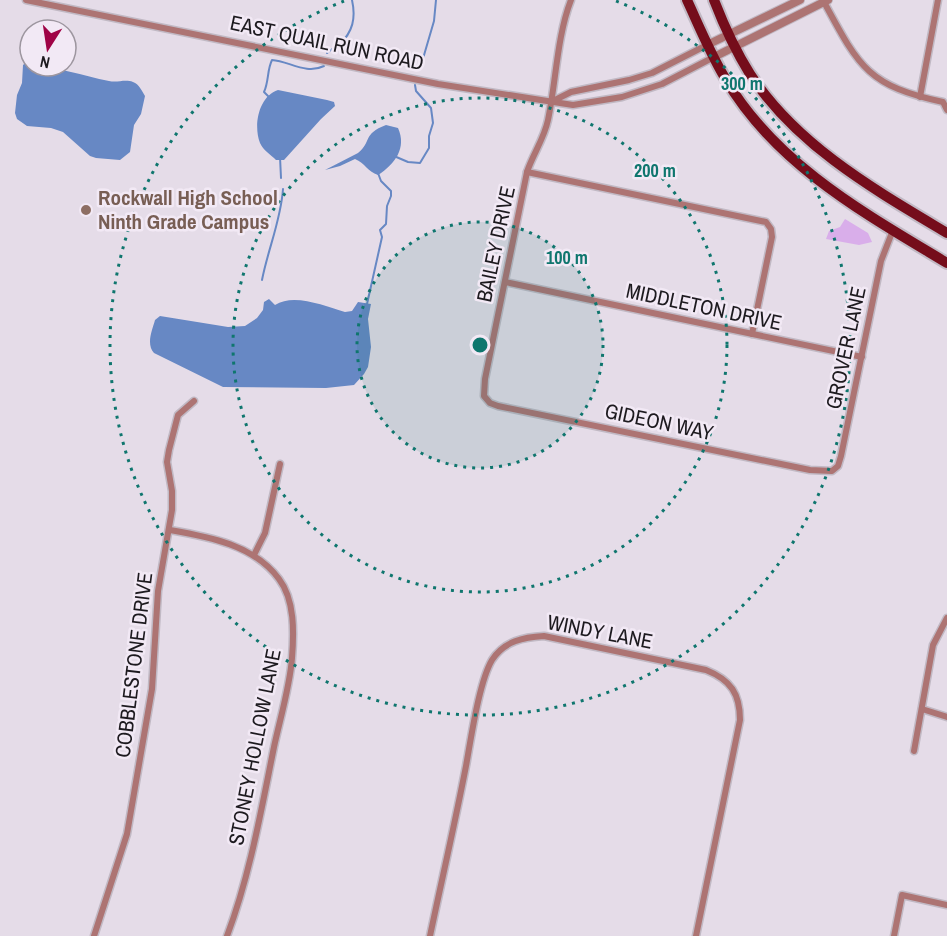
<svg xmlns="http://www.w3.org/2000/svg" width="947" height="936" viewBox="0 0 947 936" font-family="'Archivo Narrow',sans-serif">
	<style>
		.green { fill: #d9aeea }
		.water { fill: #6788c4 }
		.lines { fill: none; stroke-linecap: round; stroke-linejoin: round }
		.stream { stroke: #6788c4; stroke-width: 2 }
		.minor-casing { stroke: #c1b9c4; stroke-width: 9 }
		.tertiary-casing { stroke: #c1b9c4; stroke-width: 10 }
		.primary-casing { stroke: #c1b9c4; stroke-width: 14 }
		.minor { stroke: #ad7473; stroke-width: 6 }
		.tertiary { stroke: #ad7473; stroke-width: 8 }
		.primary { stroke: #750d1b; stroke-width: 10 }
		.ring { fill: none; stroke: #0f766e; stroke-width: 3; stroke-dasharray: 3 6 }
		.education-dot { fill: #8d6e63; stroke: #f2e9f5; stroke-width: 2 }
		.labels { text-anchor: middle; stroke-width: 5; stroke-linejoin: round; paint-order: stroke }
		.street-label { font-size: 21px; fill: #1d1a1f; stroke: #f2e9f5 }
		.education-label { font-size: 21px; font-weight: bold; fill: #785e54; stroke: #f2e9f5; text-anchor: start }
		.centre { fill: #0f766e; stroke: #f2e9f5; stroke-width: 3 }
		.ring-label { font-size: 18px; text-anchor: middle; font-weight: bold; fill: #0f766e; stroke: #f2e9f5; stroke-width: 5; stroke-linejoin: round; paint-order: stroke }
	</style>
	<rect width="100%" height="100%" fill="#e5dce8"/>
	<path class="green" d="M845,219L868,233L872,242L859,245L826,239L829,231L840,227Z"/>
	<g class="water">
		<path d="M30,59V66C57,66 83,76 109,81C117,83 125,79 133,82C139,84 142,91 145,96L141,114L134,125L130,152L120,160L96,158L90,156L63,132L51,128L27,126L17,119L15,113L17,95L22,83L23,65Z"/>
		<path d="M278,90L327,100L334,102L335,106L321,119L284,160H276C271,155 263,150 260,143C253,125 259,96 278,90Z"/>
		<path d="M386,125L398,128C407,148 395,164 378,175C368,172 365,163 355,159L340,166L325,170L358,153C372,142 362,134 386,125Z"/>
		<path d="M269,299L275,305C294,293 324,306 345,312L352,311L358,302L371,304L368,319L371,347L368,367L364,374L354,385L326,388L223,387L154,353C146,344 152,331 155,320L160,316L228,327L245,326L257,318L263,310L264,302Z"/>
	</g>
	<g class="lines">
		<g class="stream">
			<path d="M327,53C331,49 335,48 339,45C353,32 356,18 352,0"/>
			<path d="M417,70L422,62L434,21L436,0"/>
			<path d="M268,96L264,92C269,81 267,70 272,60C289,61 306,75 324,66"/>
			<path d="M394,156L408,162L420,163L429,148V136L433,123L431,108L416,91L415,85"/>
			<path d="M280,157L281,178"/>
			<path d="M262,280C268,249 281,220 283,189"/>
			<path d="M367,304L382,237L380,230L386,224L387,206L391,196V191L381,181L378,173"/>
		</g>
		<g class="minor-casing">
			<g id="minor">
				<path d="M26,0L438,84L573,105L622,97L662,84L714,57"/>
				<path d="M571,0C557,36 556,82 548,120C544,139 533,154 527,172L485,379L484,396L490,403L498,406L810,470L832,471L838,466L841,456L881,261L893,230"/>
				<path d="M824,2C859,67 868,86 943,102L947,110"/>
				<path d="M920,97L938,0"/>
				<path d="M551,102L571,92L629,80L652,73L707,45"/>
				<path d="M527,172L766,222L771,229L772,237L752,334"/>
				<path d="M505,282L862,357"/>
				<path d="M170,530C210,537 254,545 279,579C295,600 294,633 292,658C290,686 280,719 274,747C261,811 250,875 227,936"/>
				<path d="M254,555L265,533L280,464"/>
				<path d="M922,709L947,717"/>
				<path d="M914,751L933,645L947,618"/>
				<path d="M94,936L127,834L152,689L158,591L172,510V491L167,462L169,450L178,415L194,401"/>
				<path d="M430,936C442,879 455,823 466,766C471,739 479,682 492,660C504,641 524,637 544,636L706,670C731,680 740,694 740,720L696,936"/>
				<path d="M894,936L902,895L947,905"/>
			</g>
		</g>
		<g class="tertiary-casing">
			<g id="tertiary">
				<path d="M707,45L800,0"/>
				<path d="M714,57L828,0"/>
			</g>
		</g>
		<g class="primary-casing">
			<g id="primary">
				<path d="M687,0C699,26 710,53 725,78C775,164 864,213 947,263"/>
				<path d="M714,0C724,26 735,50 750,74C797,146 875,190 947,233"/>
			</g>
		</g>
		<use href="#minor" class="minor"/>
		<use href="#tertiary" class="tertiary"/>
		<use href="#primary" class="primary"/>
	</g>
	<circle cx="480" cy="345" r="123" fill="#0f766e" fill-opacity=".12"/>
	<g class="ring">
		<circle cx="480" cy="345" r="123"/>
		<circle cx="480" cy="345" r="247"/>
		<path d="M616 1A370 370 0 1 1 344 1"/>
	</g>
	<circle class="education-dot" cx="86" cy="210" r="6"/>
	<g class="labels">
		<g class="street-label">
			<text transform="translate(327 43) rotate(12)" y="7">EAST QUAIL RUN ROAD</text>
			<text transform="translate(496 244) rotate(-78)" y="7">BAILEY DRIVE</text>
			<text transform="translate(704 307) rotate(12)" y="7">MIDDLETON DRIVE</text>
			<text transform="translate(846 348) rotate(-78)" y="7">GROVER LANE</text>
			<text transform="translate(659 422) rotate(12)" y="7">GIDEON WAY</text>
			<text transform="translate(600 632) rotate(11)" y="7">WINDY LANE</text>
			<text transform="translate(134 665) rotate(-83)" y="7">COBBLESTONE DRIVE</text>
			<text transform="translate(255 747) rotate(-79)" y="7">STONEY HOLLOW LANE</text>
		</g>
		<g class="education-label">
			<text x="98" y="205">Rockwall High School<tspan x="98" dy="24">Ninth Grade Campus</tspan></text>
		</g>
	</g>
	<circle cx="480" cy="345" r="9" class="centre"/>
	<g class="ring-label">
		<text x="742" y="90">300 m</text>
		<text x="655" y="177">200 m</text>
		<text x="567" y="264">100 m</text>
	</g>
	<g transform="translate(48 48) rotate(192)"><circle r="28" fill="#f2e9f5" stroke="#9d969f" stroke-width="1.5"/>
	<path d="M0-4.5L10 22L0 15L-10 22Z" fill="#9f0346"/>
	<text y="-9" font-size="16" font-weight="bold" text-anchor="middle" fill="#1d1a1f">N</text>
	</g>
</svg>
